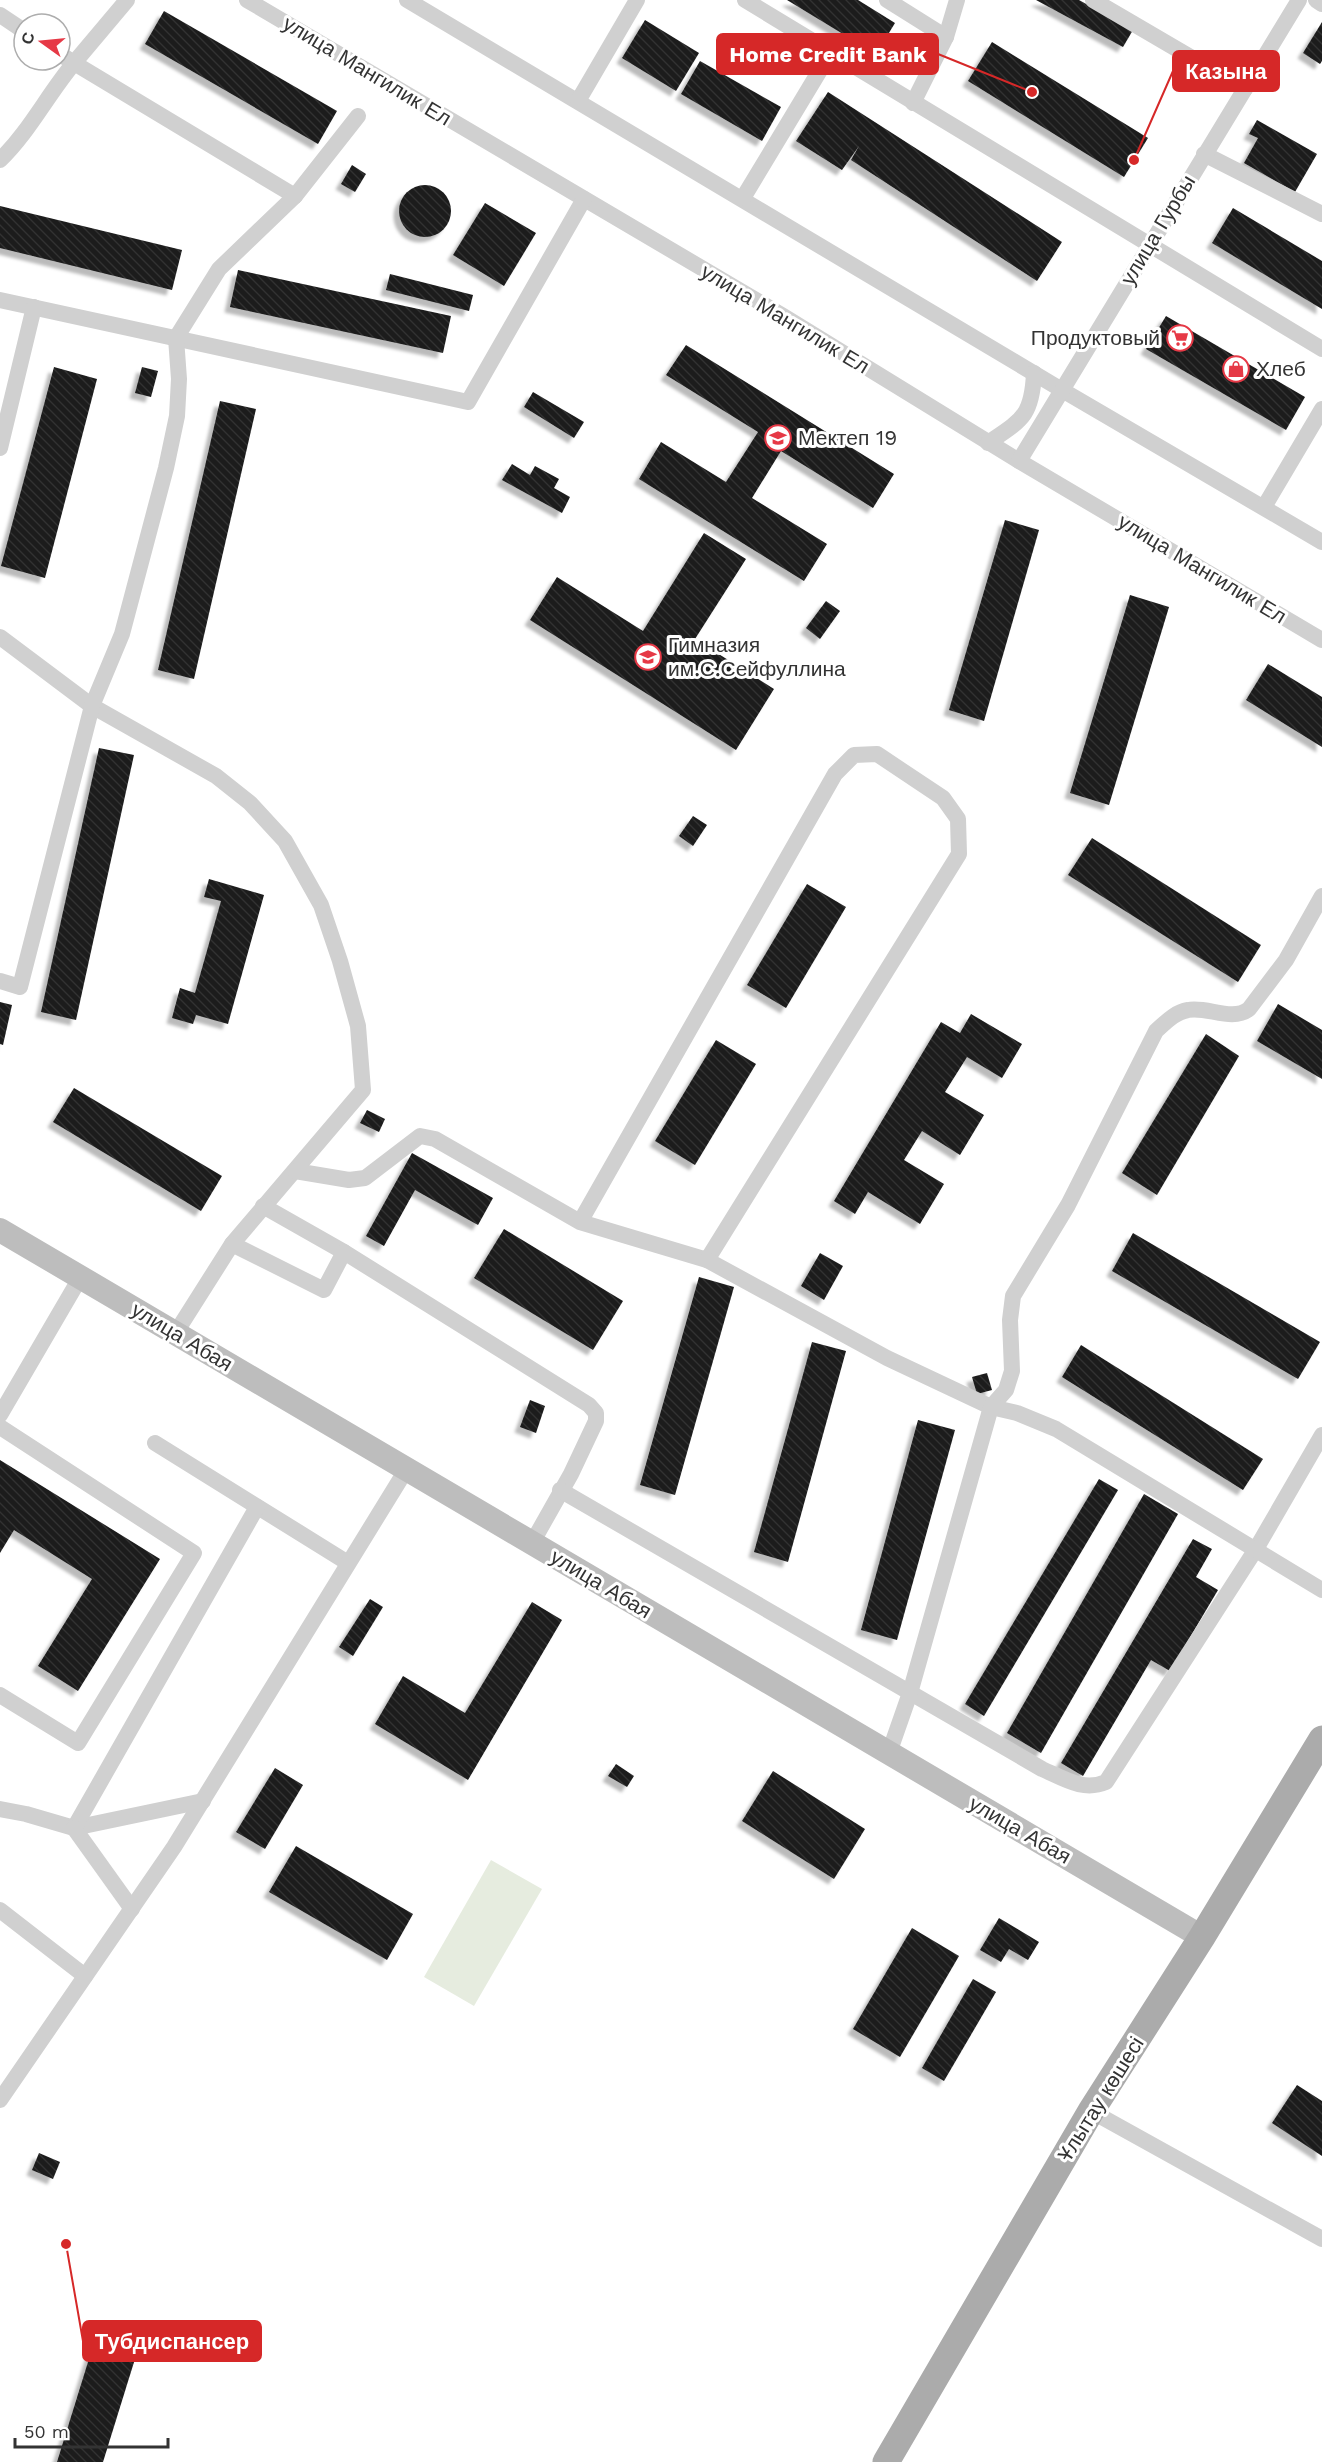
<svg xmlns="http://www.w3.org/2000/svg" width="1322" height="2462" viewBox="0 0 1322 2462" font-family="'Work Sans',sans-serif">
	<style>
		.garden { fill: #e6ecdf }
		.building { fill: url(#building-back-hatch); filter: url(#shadow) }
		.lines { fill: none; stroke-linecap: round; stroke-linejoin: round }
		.street { stroke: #d0d0d0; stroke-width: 16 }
		.secondary { stroke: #bdbdbd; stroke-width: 24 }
		.primary { stroke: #ababab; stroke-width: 27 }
		.labels { text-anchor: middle; stroke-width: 6; stroke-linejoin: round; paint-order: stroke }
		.street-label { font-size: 21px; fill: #333; stroke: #fff }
		.poi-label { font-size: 21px; fill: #333; stroke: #fff; text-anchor: start }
		.leader { fill: none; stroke: #d62828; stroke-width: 2 }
		.callout-dot { fill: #d62828; stroke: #fff; stroke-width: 2 }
		.callout { fill: #d62828; stroke: #d62828; stroke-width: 2 }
		.callout-label { font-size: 22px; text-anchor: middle; font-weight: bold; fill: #fff }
	</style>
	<defs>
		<pattern id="building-back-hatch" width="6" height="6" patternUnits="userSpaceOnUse" patternTransform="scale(1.5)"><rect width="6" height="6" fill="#1a1a1a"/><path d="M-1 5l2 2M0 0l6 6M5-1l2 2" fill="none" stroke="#333"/></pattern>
		<filter id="shadow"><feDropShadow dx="-5.5" dy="5.5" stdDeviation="1.5" flood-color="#0004"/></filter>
	</defs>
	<rect width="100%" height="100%" fill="#fff"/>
	<path class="garden" d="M491,1860L542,1889L474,2006L424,1977Z"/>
	<g class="building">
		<path d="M787,0H858L895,23L876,54Z"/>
		<path d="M1036,0H1079L1133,30L1123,47Z"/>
		<path d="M164,11L337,111L318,144L145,44Z"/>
		<path d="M645,20L699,53L676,91L622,58Z"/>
		<path d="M1322,22V61L1320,64L1303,53Z"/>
		<path d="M992,42L1148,138L1124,177L968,81Z"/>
		<path d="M700,61L781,107L762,141L681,94Z"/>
		<path d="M828,92L1062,242L1037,281L851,160L859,146L842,170L796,141Z"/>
		<path d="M1257,120L1317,154L1295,192L1244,163L1258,138L1249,134Z"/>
		<path d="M352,165L366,174L355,192L341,184Z"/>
		<circle cx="425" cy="211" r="26"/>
		<path d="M485,203L536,233L504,286L453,255Z"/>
		<path d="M0,206L182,250L172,290L0,248Z"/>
		<path d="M1233,208L1322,261V309L1212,243Z"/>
		<path d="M238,270L451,316L443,353L230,307Z"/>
		<path d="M390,274L473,295L469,311L386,290Z"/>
		<path d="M1166,316L1305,397L1286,430L1146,349Z"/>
		<path d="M686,345L894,474L873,508L781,451L752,498L827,544L804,581L639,479L661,442L726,482L758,432L666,375Z"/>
		<path d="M54,367L97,379L45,578L1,566Z"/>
		<path d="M142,367L158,371L151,397L135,393Z"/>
		<path d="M533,392L584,422L574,438L524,407Z"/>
		<path d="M220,401L256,409L194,679L158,670Z"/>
		<path d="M512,464L530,475L535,466L559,479L554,488L570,497L562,513L502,480Z"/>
		<path d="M1005,520L1039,530L984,721L949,710Z"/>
		<path d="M704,533L746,559L695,639L774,689L736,750L530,620L557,577L643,631Z"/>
		<path d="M1130,595L1169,607L1109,805L1070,793Z"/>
		<path d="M826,601L840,611L820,639L806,628Z"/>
		<path d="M1268,664L1322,697V747L1246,700Z"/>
		<path d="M99,748L134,755L76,1020L41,1012Z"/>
		<path d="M693,816L707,825L693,846L679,836Z"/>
		<path d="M1092,838L1261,945L1238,982L1068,875Z"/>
		<path d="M209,879L264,895L228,1024L196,1015L193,1024L172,1018L180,988L195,993L221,901L204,897Z"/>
		<path d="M807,884L846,907L786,1008L747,985Z"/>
		<path d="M0,1002L12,1005L3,1045L0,1044Z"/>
		<path d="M1278,1004L1322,1030V1079L1257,1041Z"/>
		<path d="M971,1014L1022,1044L1002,1078L967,1057L945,1092L984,1115L960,1155L922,1131L904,1160L944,1184L920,1224L868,1192L855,1214L834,1201L941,1022L960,1033Z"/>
		<path d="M1206,1034L1239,1056L1157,1195L1122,1173Z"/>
		<path d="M716,1040L756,1064L695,1165L655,1141Z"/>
		<path d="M74,1088L222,1176L201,1211L53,1122Z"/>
		<path d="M367,1110L385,1119L379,1132L360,1123Z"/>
		<path d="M412,1153L493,1198L478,1225L415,1190L384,1246L366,1236Z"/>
		<path d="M504,1229L623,1301L593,1350L474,1278Z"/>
		<path d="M1133,1233L1320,1342L1298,1379L1112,1271Z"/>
		<path d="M820,1253L843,1266L824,1300L801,1286Z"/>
		<path d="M699,1277L734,1287L675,1495L640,1485Z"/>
		<path d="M812,1342L846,1351L788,1562L754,1552Z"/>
		<path d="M1081,1345L1263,1459L1243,1490L1062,1377Z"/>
		<path d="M987,1373L992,1390L977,1394L972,1377Z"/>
		<path d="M530,1400L545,1406L536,1433L520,1427Z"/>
		<path d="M918,1420L955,1430L897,1640L861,1630Z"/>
		<path d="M0,1460L160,1559L78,1691L38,1666L92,1579L14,1530L0,1553Z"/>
		<path d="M1099,1479L1118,1490L984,1716L965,1704Z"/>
		<path d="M1144,1494L1178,1514L1041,1753L1007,1733Z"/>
		<path d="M1193,1539L1212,1549L1196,1577L1218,1590L1170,1671L1151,1660L1083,1776L1061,1763Z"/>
		<path d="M370,1599L383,1607L353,1656L339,1647Z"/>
		<path d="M532,1602L562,1620L468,1780L375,1724L403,1676L465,1713Z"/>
		<path d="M616,1764L634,1776L627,1787L608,1776Z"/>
		<path d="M275,1768L303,1785L265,1849L236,1832Z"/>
		<path d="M773,1771L865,1829L834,1879L742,1821Z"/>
		<path d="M296,1846L413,1914L387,1960L269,1892Z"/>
		<path d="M999,1918L1039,1942L1028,1960L1009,1949L1001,1962L980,1950Z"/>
		<path d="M912,1928L959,1956L900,2057L853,2029Z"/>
		<path d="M973,1979L996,1992L944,2081L922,2068Z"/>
		<path d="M1297,2085L1322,2101V2156L1272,2123Z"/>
		<path d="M39,2153L60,2162L53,2179L32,2170Z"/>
		<path d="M97,2333L139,2346L103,2462H57Z"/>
	</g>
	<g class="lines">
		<g class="street">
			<path d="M247,0L783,316L1019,461L1322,640"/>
			<path d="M407,0L1062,390L1322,542"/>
			<path d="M745,0L1322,349"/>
			<path d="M887,0L946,37"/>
			<path d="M1093,0L1245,89"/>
			<path d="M1316,0L1322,4"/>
			<path d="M0,15L24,31"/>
			<path d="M60,54L74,63L127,0"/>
			<path d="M578,101L637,0"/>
			<path d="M913,103L946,37L957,0"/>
			<path d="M1204,154L1322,214"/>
			<path d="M0,160C29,132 48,94 74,63L295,196"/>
			<path d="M743,198L831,52"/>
			<path d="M0,300L468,402L584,199"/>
			<path d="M988,443C1022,420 1032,416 1034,373"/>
			<path d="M0,448L34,307"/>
			<path d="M1019,461L1299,0"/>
			<path d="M1264,507L1322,409"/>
			<path d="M0,637L92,706L216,776L250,803L285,841L321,905L340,961L358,1026L363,1090L232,1244L175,1334"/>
			<path d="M0,981L20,987L92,706L122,634L166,468L177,416L179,379L176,338L219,269L295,196L358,116"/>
			<path d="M295,1171L349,1180L365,1178L420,1136L435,1139L580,1222L707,1260L959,854L958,819L943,798L877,754L854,755L835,774L580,1222"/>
			<path d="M263,1206L344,1252"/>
			<path d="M232,1244L324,1290L344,1252L589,1405L596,1413V1421L571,1474L532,1543"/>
			<path d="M707,1260L887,1358L991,1407L1006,1390L1012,1371L1010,1320L1013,1296L1068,1205L1156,1031C1165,1023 1175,1012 1188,1010C1207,1006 1232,1022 1249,1009L1286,960L1322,896"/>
			<path d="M0,1415L80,1278"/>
			<path d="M0,1427L194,1553L78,1743L0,1695"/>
			<path d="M155,1443L348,1563"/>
			<path d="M560,1490L1042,1769C1063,1778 1083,1792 1106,1782L1256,1549L1322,1435"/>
			<path d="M889,1753L910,1693L991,1407L1017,1413L1056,1429L1322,1590"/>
			<path d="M0,1809L26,1814L74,1828L203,1801"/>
			<path d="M74,1828L257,1507"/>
			<path d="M74,1828L132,1909"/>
			<path d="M0,1910L85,1976"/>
			<path d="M0,2100L174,1847L406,1470"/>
			<path d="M1091,2111L1322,2239"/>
		</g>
		<path class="secondary" d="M0,1230L1202,1937"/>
		<path class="primary" d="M886,2462L1091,2111L1202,1937L1322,1739"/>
	</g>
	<defs>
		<g id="supermarket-ring" transform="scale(1.35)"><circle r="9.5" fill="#fff" stroke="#e63946" stroke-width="1.5"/><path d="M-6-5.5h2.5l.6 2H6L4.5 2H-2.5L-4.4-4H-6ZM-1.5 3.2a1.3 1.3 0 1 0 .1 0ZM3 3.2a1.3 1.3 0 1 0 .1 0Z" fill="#e63946"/></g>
		<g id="shop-ring" transform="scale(1.35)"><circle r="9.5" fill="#fff" stroke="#e63946" stroke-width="1.5"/><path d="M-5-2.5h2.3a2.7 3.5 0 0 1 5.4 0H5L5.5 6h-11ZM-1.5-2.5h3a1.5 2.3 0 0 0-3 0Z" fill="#e63946"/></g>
		<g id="school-ring" transform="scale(1.35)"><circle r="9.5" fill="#fff" stroke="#e63946" stroke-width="1.5"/><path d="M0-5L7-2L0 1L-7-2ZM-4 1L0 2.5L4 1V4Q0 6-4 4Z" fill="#e63946"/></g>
	</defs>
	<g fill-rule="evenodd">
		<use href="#supermarket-ring" x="1180" y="338"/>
		<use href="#shop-ring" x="1236" y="369"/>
		<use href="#school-ring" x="778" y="438"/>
		<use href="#school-ring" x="648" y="657"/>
	</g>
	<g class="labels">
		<g class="street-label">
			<text transform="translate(367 71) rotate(31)" y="7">улица Мангилик Ел</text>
			<text transform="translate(1158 230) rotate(-59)" y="7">улица Гурбы</text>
			<text transform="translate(785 319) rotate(31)" y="7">улица Мангилик Ел</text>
			<text transform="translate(1202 569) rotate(31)" y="7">улица Мангилик Ел</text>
			<text transform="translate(182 1337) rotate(31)" y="7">улица Абая</text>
			<text transform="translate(601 1584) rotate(31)" y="7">улица Абая</text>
			<text transform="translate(1020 1830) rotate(30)" y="7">улица Абая</text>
			<text transform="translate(1101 2099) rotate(-58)" y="7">Ұлытау көшесі</text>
		</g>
		<g class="poi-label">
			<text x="1160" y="345" text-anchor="end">Продуктовый</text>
			<text x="1256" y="376">Хлеб</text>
			<text x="798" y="445">Мектеп 19</text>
			<text x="668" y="652">Гимназия<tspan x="668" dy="24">им.С.Сейфуллина</tspan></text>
		</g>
	</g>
	<path class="leader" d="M1032 92L938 54M1134 160L1173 71M66 2244L83 2341"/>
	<g class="callout-dot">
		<circle cx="1032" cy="92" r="6"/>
		<circle cx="1134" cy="160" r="6"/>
		<circle cx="66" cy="2244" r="6"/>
	</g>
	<g class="callout">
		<rect x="717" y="34" width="221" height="40" rx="6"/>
		<rect x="1173" y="51" width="106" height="40" rx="6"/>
		<rect x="83" y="2321" width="178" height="40" rx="6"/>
	</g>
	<g class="callout-label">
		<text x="828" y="62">Home Credit Bank</text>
		<text x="1226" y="79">Казына</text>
		<text x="172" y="2349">Тубдиспансер</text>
	</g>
	<g transform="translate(42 42) rotate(285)"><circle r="28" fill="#ffffff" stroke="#adadad" stroke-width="1.5"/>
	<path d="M0-4.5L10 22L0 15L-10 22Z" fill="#e63946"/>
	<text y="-9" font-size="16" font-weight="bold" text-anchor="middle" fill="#333333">С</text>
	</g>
	<path d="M15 2438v9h153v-9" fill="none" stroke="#333333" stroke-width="3"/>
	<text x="24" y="2438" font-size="18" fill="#333333" stroke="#ffffff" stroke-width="4.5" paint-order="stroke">50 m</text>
</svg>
